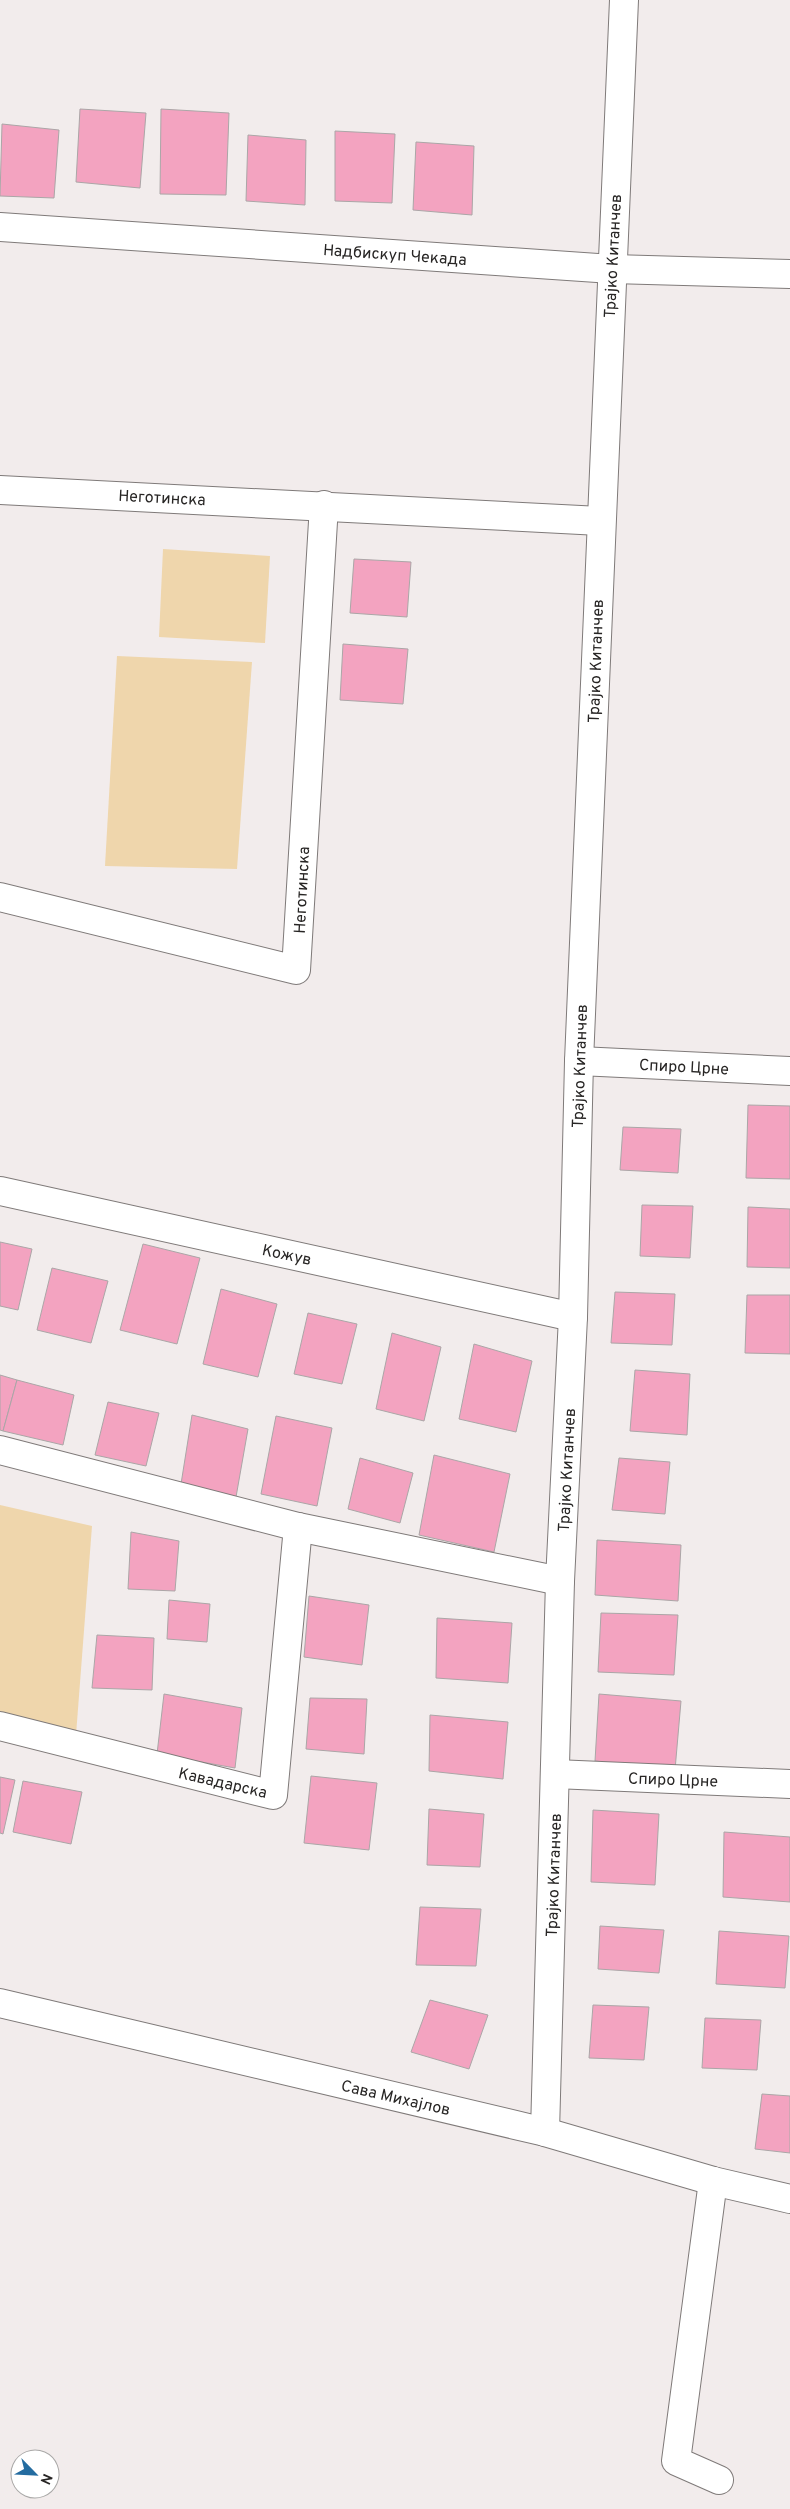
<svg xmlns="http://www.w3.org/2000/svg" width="790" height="2509" viewBox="0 0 790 2509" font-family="Overpass,sans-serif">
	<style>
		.green { fill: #efd6ac }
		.building { fill: #f3a3c0; stroke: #aba6a7 }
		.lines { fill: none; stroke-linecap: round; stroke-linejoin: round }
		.minor-casing { stroke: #7f7a79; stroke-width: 30 }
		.minor { stroke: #fff; stroke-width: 28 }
		.labels { text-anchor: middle; stroke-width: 5; stroke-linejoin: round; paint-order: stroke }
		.street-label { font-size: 16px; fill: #272524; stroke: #fff }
	</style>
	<rect width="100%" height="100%" fill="#f2ecec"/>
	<g class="green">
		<path d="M163,549L270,556L265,643L159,637Z"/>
		<path d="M117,656L252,662L237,869L105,866Z"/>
		<path d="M0,1505L92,1526L76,1735L0,1716Z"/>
	</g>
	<g class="building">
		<path d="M80,109L146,113L140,188L76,182Z"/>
		<path d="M161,109L229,113L226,195L160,194Z"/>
		<path d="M2,124L59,130L54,198L0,196Z"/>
		<path d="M335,131L395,134L392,203L335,201Z"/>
		<path d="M248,135L306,140L305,205L246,201Z"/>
		<path d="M416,142L474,146L472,215L413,210Z"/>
		<path d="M354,559L411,562L407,617L350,613Z"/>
		<path d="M343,644L408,649L403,704L340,700Z"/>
		<path d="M748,1105L790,1106V1179L746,1178Z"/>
		<path d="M623,1127L681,1129L678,1173L620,1170Z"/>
		<path d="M642,1205L693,1206L690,1258L640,1256Z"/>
		<path d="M748,1207L790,1209V1268L747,1267Z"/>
		<path d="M0,1242L32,1249L18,1310L0,1306Z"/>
		<path d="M143,1244L200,1258L177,1344L120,1330Z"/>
		<path d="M52,1268L108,1281L91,1343L37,1330Z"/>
		<path d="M221,1289L277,1304L258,1377L203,1364Z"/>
		<path d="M615,1292L675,1294L672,1345L611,1343Z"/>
		<path d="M747,1295H790V1354L745,1353Z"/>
		<path d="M308,1313L357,1324L342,1384L294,1374Z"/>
		<path d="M392,1333L441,1347L424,1421L376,1409Z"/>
		<path d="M474,1344L532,1361L516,1432L459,1419Z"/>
		<path d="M635,1370L690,1374L687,1435L630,1431Z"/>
		<path d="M0,1375L17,1380L3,1431L0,1430Z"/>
		<path d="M17,1380L74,1395L63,1445L3,1431Z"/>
		<path d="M108,1402L159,1413L146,1466L95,1455Z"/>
		<path d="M192,1415L248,1429L236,1497L181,1484Z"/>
		<path d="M276,1416L332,1428L317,1506L261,1494Z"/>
		<path d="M434,1455L510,1474L494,1552L419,1535Z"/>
		<path d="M360,1458L413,1473L400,1523L348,1509Z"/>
		<path d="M619,1458L670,1462L665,1514L612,1510Z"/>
		<path d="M131,1532L179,1541L175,1591L128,1589Z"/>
		<path d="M597,1540L681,1545L678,1601L595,1595Z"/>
		<path d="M309,1596L369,1605L362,1665L304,1657Z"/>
		<path d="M169,1600L210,1604L207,1642L167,1639Z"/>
		<path d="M601,1613L678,1615L674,1675L598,1672Z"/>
		<path d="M437,1618L512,1623L508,1683L436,1678Z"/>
		<path d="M97,1635L154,1638L152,1690L92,1688Z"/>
		<path d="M164,1694L242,1708L235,1768L157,1754Z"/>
		<path d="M599,1694L681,1701L675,1770L595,1761Z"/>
		<path d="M310,1698L367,1699L364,1754L306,1749Z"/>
		<path d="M430,1715L508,1722L503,1779L429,1771Z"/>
		<path d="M311,1776L377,1783L369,1850L304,1843Z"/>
		<path d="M0,1777L15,1780L3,1834L0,1833Z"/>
		<path d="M23,1781L82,1792L71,1844L13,1832Z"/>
		<path d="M429,1809L484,1814L480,1867L427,1865Z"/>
		<path d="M593,1810L659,1814L655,1885L591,1882Z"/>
		<path d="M724,1832L790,1837V1902L723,1897Z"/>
		<path d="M420,1907L481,1909L476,1966L416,1965Z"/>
		<path d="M600,1926L664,1930L659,1973L598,1969Z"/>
		<path d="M719,1931L789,1936L785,1988L716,1984Z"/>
		<path d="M430,2000L488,2015L469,2069L411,2052Z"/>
		<path d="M593,2005L649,2007L644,2060L589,2058Z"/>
		<path d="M705,2018L761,2020L757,2070L702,2068Z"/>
		<path d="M762,2094L790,2096V2153L755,2149Z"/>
	</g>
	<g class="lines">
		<g class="minor-casing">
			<g id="minor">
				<path d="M0,227L612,269L790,274"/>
				<path d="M0,490L600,521"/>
				<path d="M0,897L296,970L324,505"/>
				<path d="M579,1061L790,1071"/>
				<path d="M0,1191L573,1317"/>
				<path d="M0,1450L298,1527L560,1581"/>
				<path d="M0,1726L273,1795L298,1527"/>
				<path d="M555,1774L790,1784"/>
				<path d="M0,2003L545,2132L713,2181L790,2199"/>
				<path d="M545,2132L560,1581L573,1317L579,1061L624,0"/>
				<path d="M713,2181L676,2461L719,2480"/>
			</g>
		</g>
		<use href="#minor" class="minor"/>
	</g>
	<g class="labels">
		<g class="street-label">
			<text transform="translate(395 254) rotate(4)" y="6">Надбискуп Чекада</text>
			<text transform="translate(612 256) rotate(-87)" y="6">Трајко Китанчев</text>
			<text transform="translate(162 497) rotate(3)" y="6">Неготинска</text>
			<text transform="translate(595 661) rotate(-88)" y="6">Трајко Китанчев</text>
			<text transform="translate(301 890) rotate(-87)" y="6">Неготинска</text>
			<text transform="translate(579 1066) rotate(-88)" y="6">Трајко Китанчев</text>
			<text transform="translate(684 1066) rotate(3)" y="6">Спиро Црне</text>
			<text transform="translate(287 1254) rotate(12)" y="6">Кожув</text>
			<text transform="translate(566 1470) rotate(-87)" y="6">Трајко Китанчев</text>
			<text transform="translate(673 1779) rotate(2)" y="6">Спиро Црне</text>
			<text transform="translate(223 1782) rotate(13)" y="6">Кавадарска</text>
			<text transform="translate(553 1875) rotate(-88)" y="6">Трајко Китанчев</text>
			<text transform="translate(396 2097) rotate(13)" y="6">Сава Михајлов</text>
		</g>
	</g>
	<g transform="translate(35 2474) rotate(114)"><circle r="24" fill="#ffffff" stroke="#a9a8a7"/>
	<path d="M0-4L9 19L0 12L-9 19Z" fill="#246ca0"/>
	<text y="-8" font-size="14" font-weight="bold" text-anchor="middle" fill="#272524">N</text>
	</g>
</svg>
